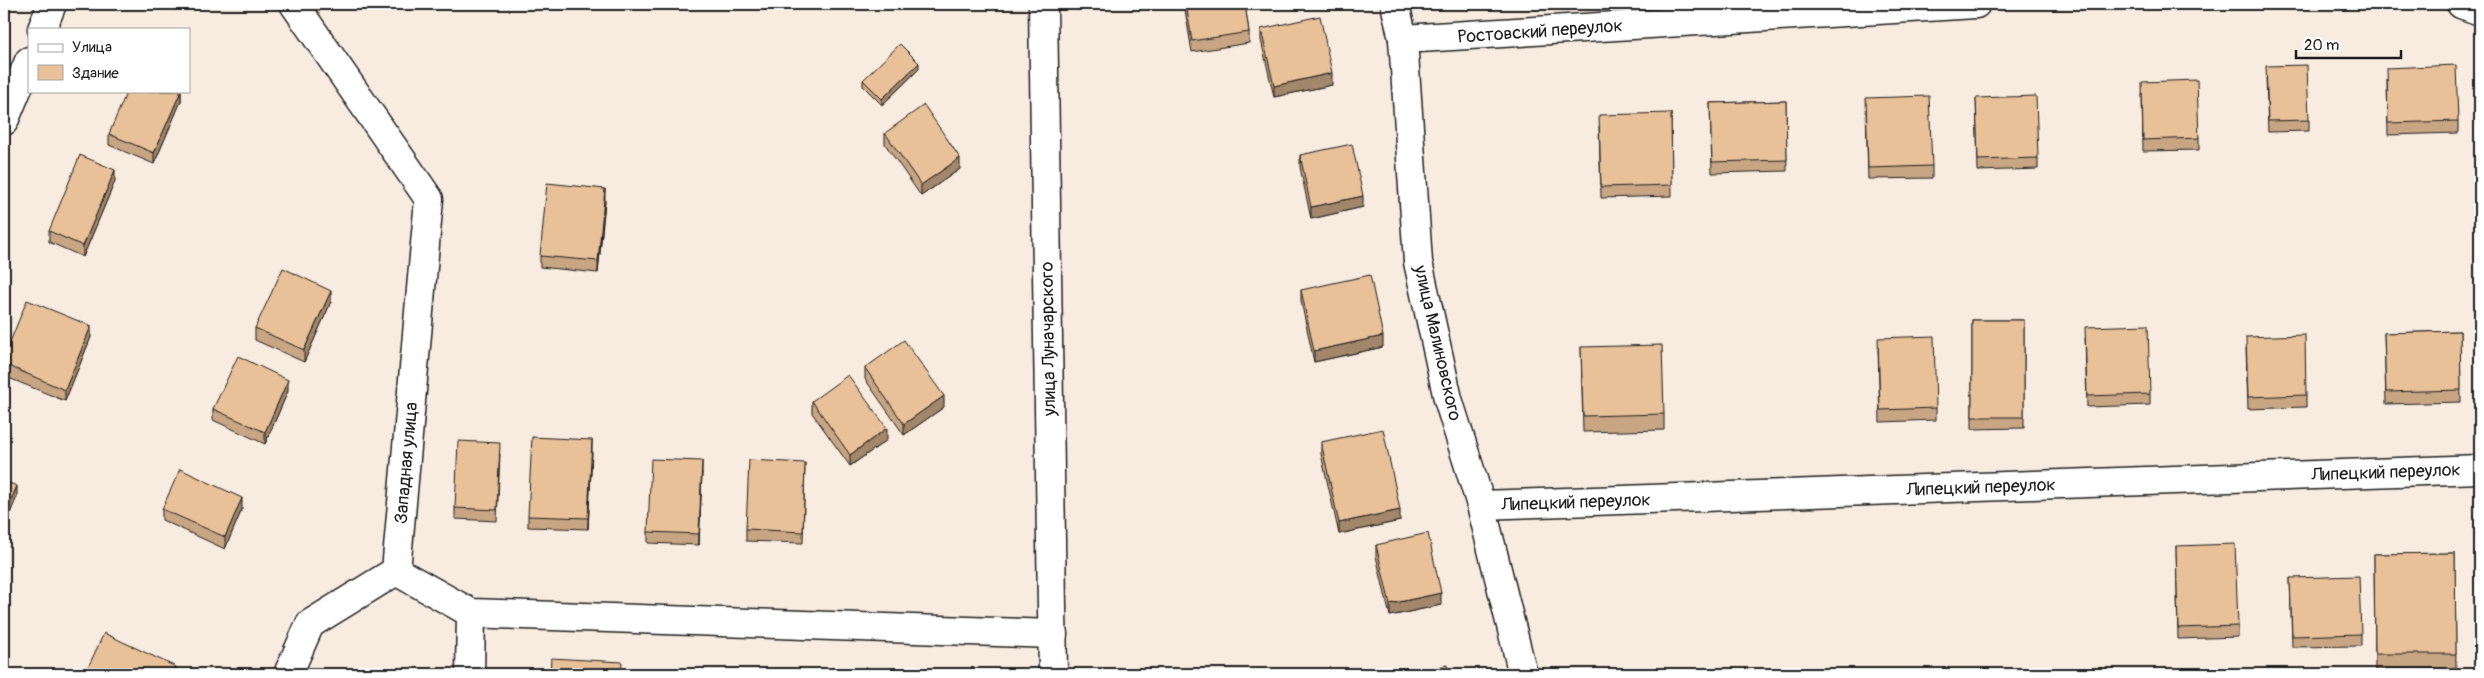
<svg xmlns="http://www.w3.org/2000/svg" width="2484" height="678" viewBox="0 0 2484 678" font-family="Pangolin,sans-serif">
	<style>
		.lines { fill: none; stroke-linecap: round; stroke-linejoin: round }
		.minor-casing { stroke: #1c1c1c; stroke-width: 31 }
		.tertiary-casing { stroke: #1c1c1c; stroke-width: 31 }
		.minor { stroke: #fff; stroke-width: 28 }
		.tertiary { stroke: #fff; stroke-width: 28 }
		.wall { fill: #c8a684; stroke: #1c1c1c }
		.shaded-wall { fill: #a2876b; stroke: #1c1c1c }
		.building { fill: #e8c199; stroke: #1c1c1c }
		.labels { text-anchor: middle; stroke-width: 4.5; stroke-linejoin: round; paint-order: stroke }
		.street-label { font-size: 18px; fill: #1c1c1c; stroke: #fff }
	</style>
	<rect width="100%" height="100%" fill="#f8ece0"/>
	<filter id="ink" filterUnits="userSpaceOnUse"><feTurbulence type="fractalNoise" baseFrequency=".02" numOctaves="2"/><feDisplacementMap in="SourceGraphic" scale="10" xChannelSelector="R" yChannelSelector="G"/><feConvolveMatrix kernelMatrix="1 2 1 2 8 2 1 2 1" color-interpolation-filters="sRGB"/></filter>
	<g filter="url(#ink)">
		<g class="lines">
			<g class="minor-casing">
				<g id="minor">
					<path d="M1395,4L1403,39L1418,262L1448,399L1481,505L1523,674"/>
					<path d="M2461,4L2480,11"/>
					<path d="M42,29L52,4"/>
					<path d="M1403,39L1976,4"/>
					<path d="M4,121L29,61"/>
					<path d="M1481,505L2480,469"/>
					<path d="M396,571L471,613L1053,634"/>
					<path d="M288,674L310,624L396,571L429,199L294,4"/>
					<path d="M470,674L471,613"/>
				</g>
			</g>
			<g class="tertiary-casing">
				<path id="tertiary" d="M1043,4L1053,674"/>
			</g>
			<use href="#minor" class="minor"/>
			<use href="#tertiary" class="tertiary"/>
		</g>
		<g class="wall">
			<path d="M1184,4H1245L1249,32V43L1192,52Z"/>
			<path d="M1261,29L1332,85L1274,97L1261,40Z"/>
			<path d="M919,69L882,105L863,86V80Z"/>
			<path d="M2266,78L2309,120V131L2268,132Z"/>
			<path d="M2387,79L2458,121V133L2388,135Z"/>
			<path d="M181,91V101L154,164L109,145V134Z"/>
			<path d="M2142,93L2199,138V150L2143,151Z"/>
			<path d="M1976,98L2038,158V169L1978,171Z"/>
			<path d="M1786,101L1787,171L1712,173L1710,103Z"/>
			<path d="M1866,109L1932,166V178L1868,179Z"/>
			<path d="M1671,113L1672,196L1601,198L1599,126Z"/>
			<path d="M885,133L960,169L921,196L885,144Z"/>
			<path d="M1300,155L1363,207L1311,219L1300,167Z"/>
			<path d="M115,181L83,257L49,242V231Z"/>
			<path d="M605,201L598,273L540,267V256Z"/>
			<path d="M1301,290L1383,347L1314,362L1301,301Z"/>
			<path d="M331,302L304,362L255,340V328Z"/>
			<path d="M1972,320H2024V428L1972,429Z"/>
			<path d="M2460,331L2461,402L2386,404L2384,333Z"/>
			<path d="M91,337L65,401L4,376V357Z"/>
			<path d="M2085,338L2150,394V405L2087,407Z"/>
			<path d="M1581,347L1664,414V430L1583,432Z"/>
			<path d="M2246,348L2306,395V407L2248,409Z"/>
			<path d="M1878,349L1936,408V420L1880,422Z"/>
			<path d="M865,368L944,407L904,435L865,379Z"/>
			<path d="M288,391L265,444L213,420V409Z"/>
			<path d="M812,401L887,440L850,466L812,413Z"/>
			<path d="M1321,442L1400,521L1339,534L1321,454Z"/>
			<path d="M592,451L588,529L528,527V516Z"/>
			<path d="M500,454L497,521L455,519V508Z"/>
			<path d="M805,463L803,543L746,541V529Z"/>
			<path d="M702,472L699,545L648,543V532Z"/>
			<path d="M162,509H242L225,549L162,520Z"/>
			<path d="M1376,545L1441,605L1390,616L1376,556Z"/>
			<path d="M2176,546L2238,626V637L2178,639Z"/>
			<path d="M2455,553L2456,669L2375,670L2374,554Z"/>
			<path d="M2290,578L2361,634V646L2292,647Z"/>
		</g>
		<g class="shaded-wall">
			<path d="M919,63V69L882,105V99Z"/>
			<path d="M1332,73V85L1274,97V86Z"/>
			<path d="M181,91V101L154,164V153Z"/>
			<path d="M960,158V169L921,196V185Z"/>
			<path d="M115,170V181L83,257V246Z"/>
			<path d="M605,189V201L598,273V261Z"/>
			<path d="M1363,196V207L1311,219V207Z"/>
			<path d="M331,291V302L304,362V350Z"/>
			<path d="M91,326V337L65,401V390Z"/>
			<path d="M1383,336V347L1314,362V351Z"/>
			<path d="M288,380V391L265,444V432Z"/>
			<path d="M944,396V407L904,435V424Z"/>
			<path d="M887,428V440L850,466V455Z"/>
			<path d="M592,440V451L588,529V518Z"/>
			<path d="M702,461V472L699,545V534Z"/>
			<path d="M17,486V497L4,528V516Z"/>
			<path d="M242,498V509L225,549V537Z"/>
			<path d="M1400,510V521L1339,534V523Z"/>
			<path d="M1441,593V605L1390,616V604Z"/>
			<path d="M176,667V674H172Z"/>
		</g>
		<g class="building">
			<path d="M1186,4H1245L1249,32L1192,41Z"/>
			<path d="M1320,16L1332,73L1274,86L1261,29Z"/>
			<path d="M900,44L919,63L882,99L863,80Z"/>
			<path d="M2307,65L2309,120L2268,121L2266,66Z"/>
			<path d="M2456,65L2458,121L2388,123L2387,68Z"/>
			<path d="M2197,80L2199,138L2143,140L2142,82Z"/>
			<path d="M127,91H181L154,153L109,134Z"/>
			<path d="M1929,96L1932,166L1868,168L1866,98Z"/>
			<path d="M2036,96L2038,158L1978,160L1976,98Z"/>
			<path d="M1786,101L1787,160L1712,162L1710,103Z"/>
			<path d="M924,105L960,158L921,185L885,133Z"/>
			<path d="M1671,113L1672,185L1601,187L1599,115Z"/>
			<path d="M1352,144L1363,196L1311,207L1300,155Z"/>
			<path d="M80,155L115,170L83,246L49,231Z"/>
			<path d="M547,183L605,189L598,261L540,256Z"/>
			<path d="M283,268L331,291L304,350L255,328Z"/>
			<path d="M1370,275L1383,336L1314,351L1301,290Z"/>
			<path d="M27,300L91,326L65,390L4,364V357Z"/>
			<rect x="1972" y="320" width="52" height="97"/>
			<path d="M2148,325L2150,394L2087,396L2085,327Z"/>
			<path d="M2460,331L2461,390L2386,392L2384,333Z"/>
			<path d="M2305,335L2306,395L2248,397L2246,337Z"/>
			<path d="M1934,336L1936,408L1880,410L1878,338Z"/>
			<path d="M904,340L944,396L904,424L865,368Z"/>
			<path d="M1662,345L1664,414L1583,416L1581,347Z"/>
			<path d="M238,356L288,380L265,432L213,409Z"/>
			<path d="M848,375L887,428L850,455L812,401Z"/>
			<path d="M1383,429L1400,510L1339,523L1321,442Z"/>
			<path d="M532,437L592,440L588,518L528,516Z"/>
			<path d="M458,441L500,443L497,510L455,508Z"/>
			<path d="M651,459L702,461L699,534L648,532Z"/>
			<path d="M749,460L805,463L803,532L746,529Z"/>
			<path d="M180,469L242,498L225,537L162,509Z"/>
			<path d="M4,481L17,486L4,516Z"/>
			<path d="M1428,533L1441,593L1390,604L1376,545Z"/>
			<path d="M2235,544L2238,626L2178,628L2176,546Z"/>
			<path d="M2455,553L2456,654H2375L2374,554Z"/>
			<path d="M2359,576L2361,634L2292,636L2290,578Z"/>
			<path d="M104,633L176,667L172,674H85Z"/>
			<path d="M551,658L622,662L621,674H550Z"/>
			<path d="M1447,665L1449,674H1406Z"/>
		</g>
	</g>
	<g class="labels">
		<g class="street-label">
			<text transform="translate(1540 31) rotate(-4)" y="6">Ростовский переулок</text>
			<text transform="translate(1048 339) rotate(-91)" y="6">улица Луначарского</text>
			<text transform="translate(1438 343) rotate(77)" y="6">улица Малиновского</text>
			<text transform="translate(406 463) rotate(-85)" y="6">Западная улица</text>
			<text transform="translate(2386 472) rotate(-2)" y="6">Липецкий переулок</text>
			<text transform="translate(1981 487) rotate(-2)" y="6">Липецкий переулок</text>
			<text transform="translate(1576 502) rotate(-2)" y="6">Липецкий переулок</text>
		</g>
	</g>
	<rect width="2484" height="678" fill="none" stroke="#fff" stroke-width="20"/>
	<rect x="10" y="10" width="2464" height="658" fill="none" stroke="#1c1c1c" stroke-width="2" filter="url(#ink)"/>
	<rect x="28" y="28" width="162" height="65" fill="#ffffff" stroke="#a4a4a4"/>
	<rect x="38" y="44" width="25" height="8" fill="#ffffff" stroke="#a4a4a4"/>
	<text x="72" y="52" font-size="15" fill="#1c1c1c">Улица</text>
	<rect x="38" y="65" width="25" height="15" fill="#e8c199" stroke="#a4a4a4"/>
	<text x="72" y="78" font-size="15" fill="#1c1c1c">Здание</text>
	<path d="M2296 50v8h105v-8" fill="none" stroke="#1c1c1c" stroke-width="2.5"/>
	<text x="2304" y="50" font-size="15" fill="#1c1c1c" stroke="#ffffff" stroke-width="4" paint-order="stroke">20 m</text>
</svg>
